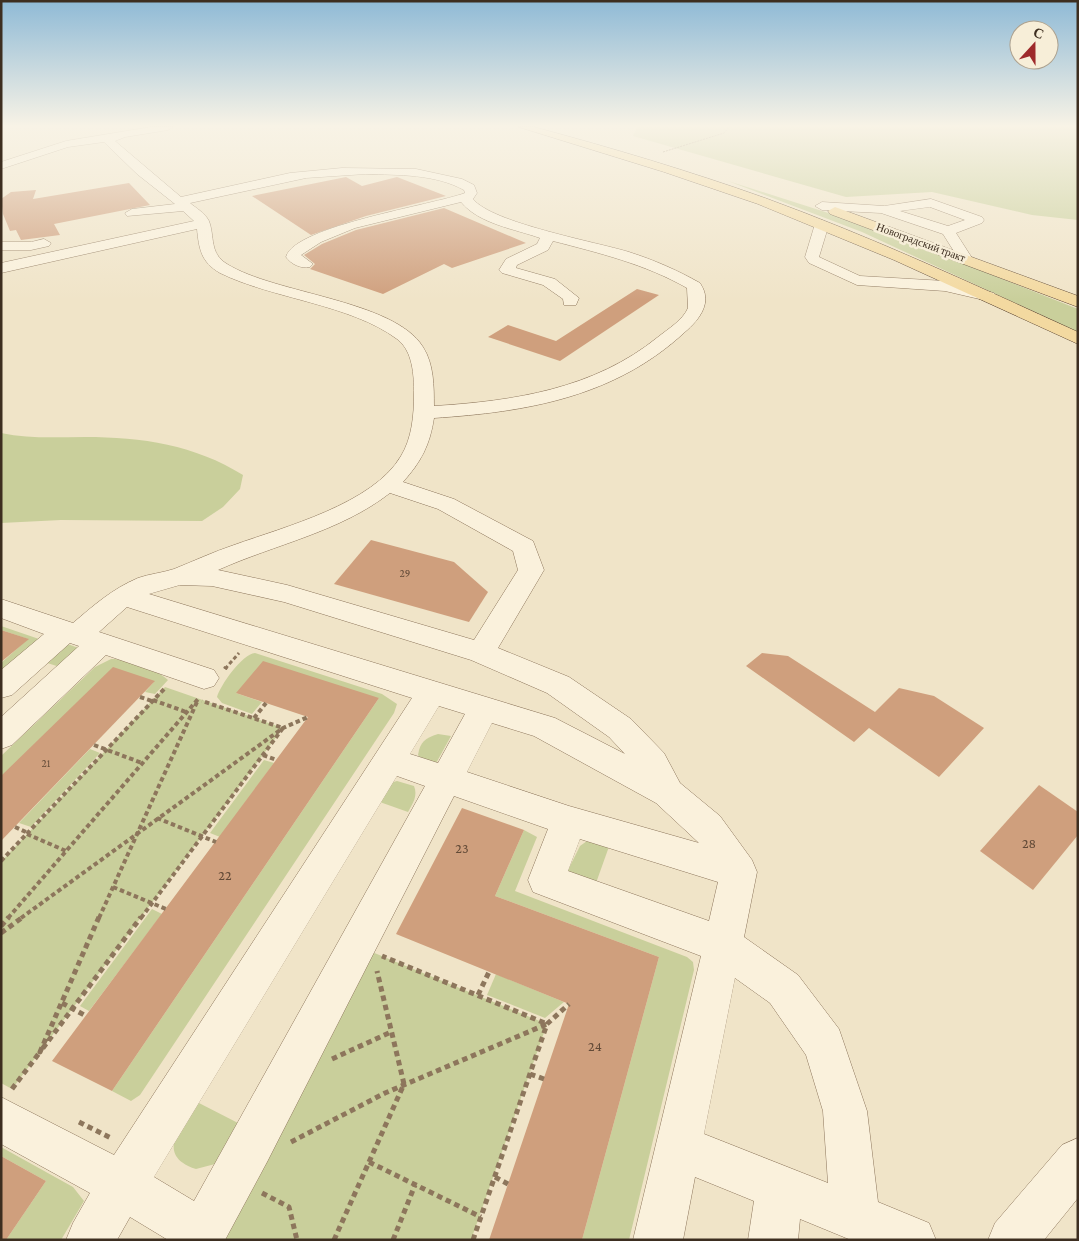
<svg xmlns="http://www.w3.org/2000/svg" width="1079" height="1241" viewBox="0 0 1079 1241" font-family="'Crimson Pro',serif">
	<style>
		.green { fill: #c9cf9b }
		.building { fill: #cf9f7d }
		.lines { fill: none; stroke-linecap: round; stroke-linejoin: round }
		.minor-casing { stroke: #8d765c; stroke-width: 1 }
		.major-casing { stroke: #5b4430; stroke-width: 1 }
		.path-far3 { stroke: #8d765c; stroke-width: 1; stroke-dasharray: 2 1; stroke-linecap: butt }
		.path-far2 { stroke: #8d765c; stroke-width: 3; stroke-dasharray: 4 2.5; stroke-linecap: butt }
		.path-far1 { stroke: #8d765c; stroke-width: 4; stroke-dasharray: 4.5 3; stroke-linecap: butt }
		.path { stroke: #8d765c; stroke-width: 5; stroke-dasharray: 5.5 4; stroke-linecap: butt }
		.minor { fill: #faf1dc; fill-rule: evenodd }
		.major { fill: #f3d9a0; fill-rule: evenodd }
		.labels { text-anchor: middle; stroke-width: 5; stroke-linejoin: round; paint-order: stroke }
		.far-street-label { font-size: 11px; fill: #3d2e20; stroke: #f7eed8 }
		.number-label { font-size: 11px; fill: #624a37 }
		.near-number-label { font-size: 14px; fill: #624a37 }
	</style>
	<rect width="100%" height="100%" fill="#f0e4c8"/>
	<g class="green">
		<path d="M637,127H1078V220L1032,215L932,192L846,197L633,136Z"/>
		<path d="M728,181L869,226L1078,309V332L862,232Z"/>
		<path d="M1,433C29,439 57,437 85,437C142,437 195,445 243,475L240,489L223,507L202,521L61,520L1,523Z"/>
		<path d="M1,626L39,639L1,681V663L28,639L1,630Z"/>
		<path d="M65,643L81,649L63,668L41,661Z"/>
		<path d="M255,653L382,694L397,704L394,713L140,1095L131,1101L112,1091L379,698L236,693L262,702L252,714L222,703L217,697C220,686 242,654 255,653Z"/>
		<path d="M111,659C129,659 155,668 168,680L155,694L145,692L154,682L1,776V756L95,667Z"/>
		<path d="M165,687L283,728L12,1089L1,1083V862Z"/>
		<path d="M438,734L451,736L434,767L422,760L418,755C420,742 425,738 438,734Z"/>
		<path d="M90,749L100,753L31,827L19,823Z"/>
		<path d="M264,760L274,763L220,837L210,833Z"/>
		<path d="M397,781L414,786C418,796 413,803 408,812L377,801L390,783Z"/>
		<path d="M524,830L537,837L515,891L687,957L693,962L694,970L629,1240H582L659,957L495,896Z"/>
		<path d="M587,841H611L596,883L567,872L580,846Z"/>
		<path d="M152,909L162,914L89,1011L80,1006Z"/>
		<path d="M372,952L547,1024L471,1240H225Z"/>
		<path d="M496,974L564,1002L545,1018L487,995Z"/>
		<path d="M197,1102L238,1123L215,1164L196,1169C154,1155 182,1126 197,1102Z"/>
		<path d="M1,1147L73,1187L84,1201L61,1240H6L46,1181L1,1156Z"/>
	</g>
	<g class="building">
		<path d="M346,177L362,186L397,177L446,196L366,216L311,235L252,196Z"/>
		<path d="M129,183L150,205L54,224L60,235L21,240L16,230L10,231L3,214L1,199L11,192L36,190L33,199Z"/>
		<path d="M444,208L526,243L452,268L444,264L383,294L310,269L315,264L304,255L322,244L356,230Z"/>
		<path d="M637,289L659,295L560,361L488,337L508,325L556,341Z"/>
		<path d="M371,540L454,562L488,592L469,622L334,584Z"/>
		<path d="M1,630L29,639L1,662Z"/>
		<path d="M762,653L788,656L875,712L899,688L934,696L984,728L939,777L869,728L854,742L746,666Z"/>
		<path d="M263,661L379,698L112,1091L52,1061L308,717L236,693Z"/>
		<path d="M113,667L155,681L1,841V776Z"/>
		<path d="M1039,785L1078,812V835L1033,890L980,851Z"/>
		<path d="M462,808L524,830L495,896L659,957L582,1240H489L569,1004L396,934Z"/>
		<path d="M1,1156L46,1181L6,1240H1Z"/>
	</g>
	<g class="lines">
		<g class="minor-casing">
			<g id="minor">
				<path d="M151,127H173L168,130L125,137L115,141L181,197L290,173L342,168L416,169L462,179L474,185L477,193L473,199C492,223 596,242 629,252C654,260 677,270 700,283C713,302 700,319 685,332C615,397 527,412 434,418C430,445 421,462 403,482L454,499L533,541L544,570L498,648L569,677L631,719L664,753L680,783L720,816L752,860L757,872L744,937L798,975L839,1029L867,1111L878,1202L929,1223L936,1240H851L800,1219L798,1240H748L754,1201L695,1177L683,1240H633L701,956L533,892L528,880L548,829L454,796L267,1162L225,1240H168L130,1217L117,1240H66L73,1223L90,1193L1,1144V1097L114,1155L412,698L127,607L99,632L214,670L219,678L214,686L204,689L106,655L12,745L1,749V717L79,646L70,643L12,695L1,698V670L44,634L1,618V599L73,623C93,606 112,589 138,578C149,574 162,573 174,569C194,561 213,552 234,545C284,527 373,504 401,456C412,438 414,415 414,394C414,375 413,351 397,339C350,304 273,299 220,273C201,262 199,249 197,229L1,273V263L194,221L183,211L127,216L125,213L132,209L175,204L137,174L104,142L68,147L1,169V162L66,141ZM366,174C399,175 435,174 464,190L465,193C433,205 294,226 286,257C291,264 301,269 310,267L313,264L301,255L321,242L355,228L461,202C479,224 515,229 540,238L537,244L506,259L499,270L502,273L543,285L563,299L564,305H576L579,298L555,279L516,268L517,265L548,250L553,241C599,253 645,264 687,288L688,308C683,320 668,329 658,337C594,389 514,401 434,406C434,387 434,364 423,347C394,300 275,294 227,264C209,253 215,237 209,221C205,213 196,208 190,203L306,178ZM390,493L438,509L513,551L518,570L474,640L287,585L218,570C276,544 340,532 390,493ZM180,585L212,586L284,602L471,660L547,693L609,737L625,754L555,718L149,594ZM439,706L465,714L438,763L410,754ZM492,723L534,736L656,803L699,843L569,806L467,772ZM397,776L425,786L194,1201L154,1177ZM580,839L718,882L709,921L568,871ZM735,978L770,1003L806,1055L823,1111L828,1183L704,1134Z"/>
				<path d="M931,199L982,217L984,220L982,223L956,233L972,258L970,261H960L943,234L881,213L822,210L815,206L822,202L884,206ZM930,207L965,220L948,226L900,211Z"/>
				<path d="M822,220L829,224L819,257L860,276L945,281L994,293L996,296L988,301L945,291L857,285L809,263L805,257L815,224Z"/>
				<path d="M44,239L51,243L49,246L31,250H1V242H31Z"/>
				<path d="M1078,1138V1198L1044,1240H988L995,1223L1062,1145Z"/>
			</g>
		</g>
		<g class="major-casing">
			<g id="major">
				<path d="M519,127H534C612,148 689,171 765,198C872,237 975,285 1078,332V344L894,260L758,204L664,172Z"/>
				<path d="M835,207L1078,296V307L830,214L828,211Z"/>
			</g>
		</g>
		<path class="path-far3" d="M663,152L724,133L729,127"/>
		<path class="path-far2" d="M225,669L239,653"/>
		<g class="path-far1">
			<path d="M225,669L226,667"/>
			<path d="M140,697L152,701"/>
			<path d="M153,700L186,712"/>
			<path d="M254,718L266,703"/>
			<path d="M94,745L142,763"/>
			<path d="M263,755L277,760"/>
			<path d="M157,818L216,842"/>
			<path d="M15,827L28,833"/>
			<path d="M27,834L66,851"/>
			<path d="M1,861L165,688"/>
			<path d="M113,887L166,909"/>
			<path d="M8,918L199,698"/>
			<path d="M21,918L283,728L308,717"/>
			<path d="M99,918L197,702"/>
			<path d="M141,918L283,728L202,701"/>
		</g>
		<g class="path">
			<path d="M99,917L40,1052L141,917"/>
			<path d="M1,926L9,917"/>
			<path d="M1,933L23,917"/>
			<path d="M478,995L489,972"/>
			<path d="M62,1003L86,1016"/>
			<path d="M332,1059L391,1032"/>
			<path d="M530,1074L544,1079"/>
			<path d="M12,1089L40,1052"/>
			<path d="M79,1122L111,1138"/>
			<path d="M291,1142L385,1093L547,1024L382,956"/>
			<path d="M369,1162L481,1217"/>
			<path d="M495,1177L508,1184"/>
			<path d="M262,1193L289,1207L297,1240"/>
			<path d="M334,1240L404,1084L377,971"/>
			<path d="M393,1240L415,1185"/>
			<path d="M473,1240L547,1024L569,1004"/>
		</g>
		<use href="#minor" class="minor"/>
		<use href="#major" class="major"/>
	</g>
	<linearGradient id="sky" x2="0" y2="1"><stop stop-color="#8fbad6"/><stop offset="0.42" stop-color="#f8f3e6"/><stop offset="1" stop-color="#f8f3e6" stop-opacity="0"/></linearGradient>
	<rect width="1079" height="300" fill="url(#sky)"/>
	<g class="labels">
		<g class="far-street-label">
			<text transform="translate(921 242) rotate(20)" y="4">Новоградский тракт</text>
		</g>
		<g class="number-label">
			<text x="405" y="577">29</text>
			<text x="46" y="767">21</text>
		</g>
		<g class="near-number-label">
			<text x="1029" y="848">28</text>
			<text x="462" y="853">23</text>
			<text x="225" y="880">22</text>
			<text x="595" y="1051">24</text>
		</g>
	</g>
	<rect width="1079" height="1241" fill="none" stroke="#3d2e20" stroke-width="5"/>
	<g transform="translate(1034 45) rotate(21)"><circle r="24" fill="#f7eed8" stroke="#ada18e"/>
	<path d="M0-4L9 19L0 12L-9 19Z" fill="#9e2a2b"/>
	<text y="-8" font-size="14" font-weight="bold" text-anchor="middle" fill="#3d2e20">С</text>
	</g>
</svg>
